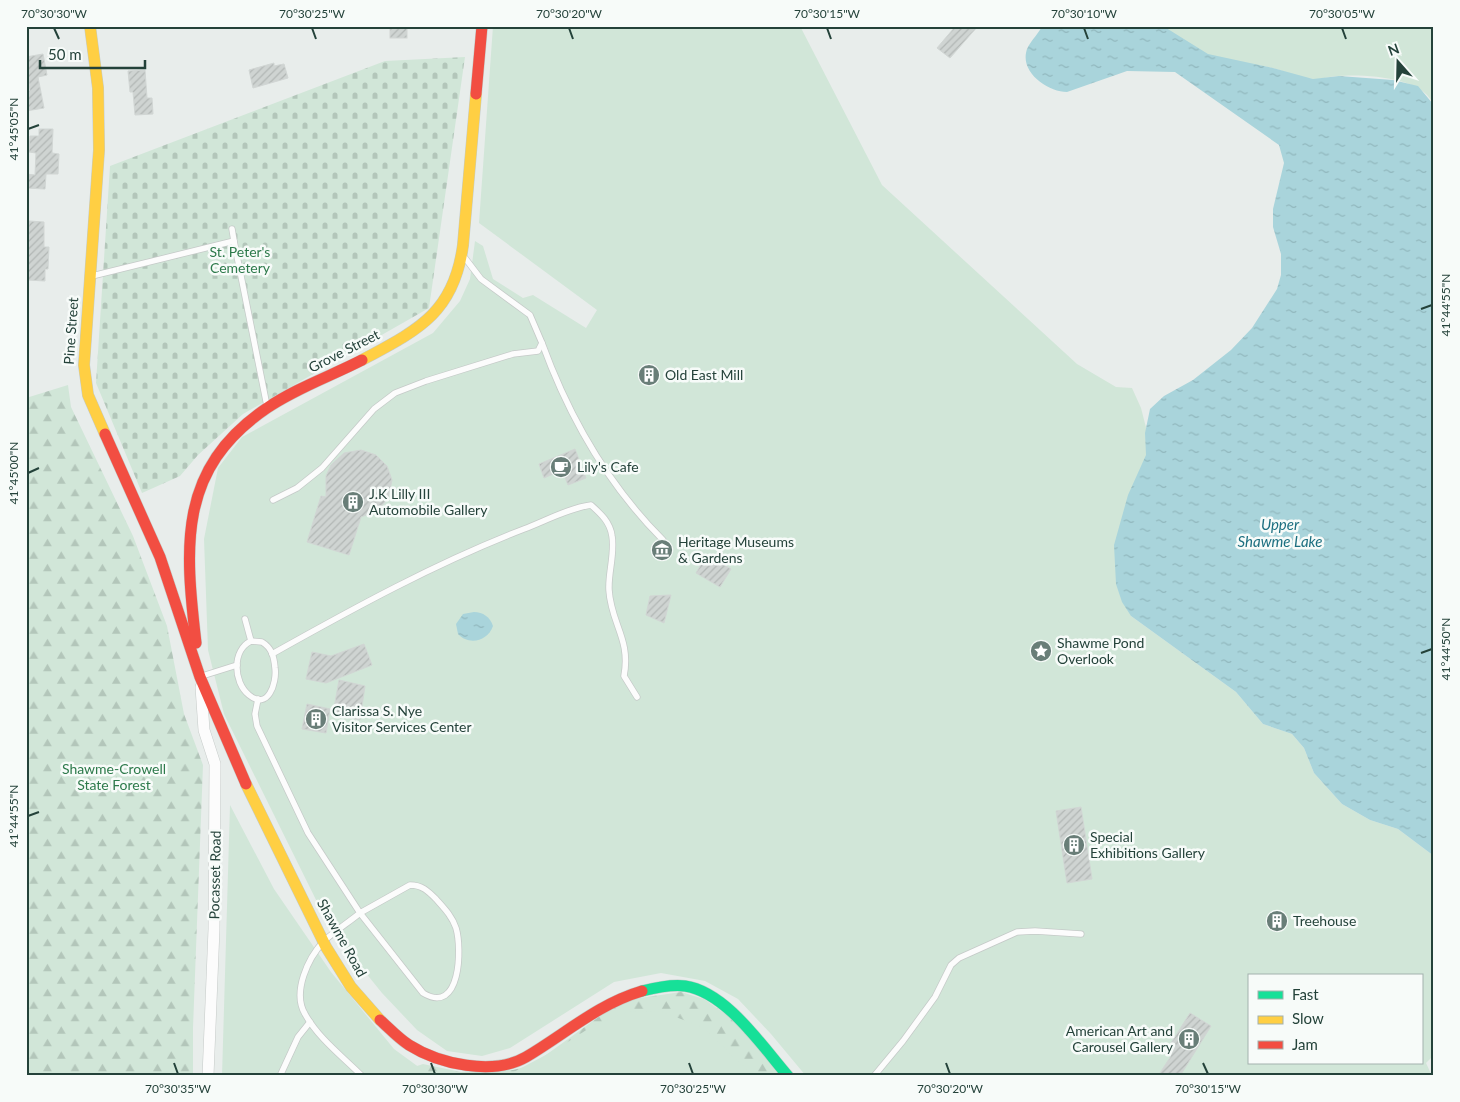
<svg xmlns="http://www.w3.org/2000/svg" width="1460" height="1102" viewBox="0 0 1460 1102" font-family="Lato,sans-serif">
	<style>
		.forest { fill: url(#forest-firs) }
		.cemetery { fill: url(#cemetery-stones) }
		.green { fill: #d1e6d8; fill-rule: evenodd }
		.water { fill: url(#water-ripples) }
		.building { fill: url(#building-hatch); stroke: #d1d6d4 }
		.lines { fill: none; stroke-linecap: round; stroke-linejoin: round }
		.lane-casing { stroke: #c5cac8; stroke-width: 7 }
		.street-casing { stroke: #c5cac8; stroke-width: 12 }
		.fast-casing { stroke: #c3cbc8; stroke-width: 12 }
		.slow-casing { stroke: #c3cbc8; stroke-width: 12 }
		.jam-casing { stroke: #c3cbc8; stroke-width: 12 }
		.lane { stroke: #fcfcfc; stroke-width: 5.5 }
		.street { stroke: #fcfcfc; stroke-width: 11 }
		.fast { stroke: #16e098; stroke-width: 11 }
		.slow { stroke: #ffcf43; stroke-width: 11 }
		.jam { stroke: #f24e42; stroke-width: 11 }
		.ticks { fill: none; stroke: #24423a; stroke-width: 2 }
		.labels { text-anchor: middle; stroke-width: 5; stroke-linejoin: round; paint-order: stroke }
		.park-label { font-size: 14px; fill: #2d7a4b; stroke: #f7fbf9 }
		.street-label { font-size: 14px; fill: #24423a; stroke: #f7fbf9 }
		.poi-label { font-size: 14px; fill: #24423a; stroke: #f7fbf9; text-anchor: start }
		.water-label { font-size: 15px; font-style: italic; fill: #1c6f80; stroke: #f7fbf9 }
		.neatline { fill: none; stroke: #24423a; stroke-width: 2 }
		.ticks-label { font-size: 12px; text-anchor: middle; fill: #24423a }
	</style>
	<defs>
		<pattern id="forest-firs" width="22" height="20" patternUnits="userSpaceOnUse" patternTransform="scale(1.25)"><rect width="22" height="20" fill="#d1e6d8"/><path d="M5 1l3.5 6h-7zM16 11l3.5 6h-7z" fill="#b3c6ba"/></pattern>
		<pattern id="cemetery-stones" width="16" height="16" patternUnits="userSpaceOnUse" patternTransform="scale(1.25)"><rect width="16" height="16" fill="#d1e6d8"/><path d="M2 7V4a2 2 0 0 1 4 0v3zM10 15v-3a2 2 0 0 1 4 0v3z" fill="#b3c6ba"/></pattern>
		<pattern id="water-ripples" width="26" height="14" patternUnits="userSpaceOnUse" patternTransform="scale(1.25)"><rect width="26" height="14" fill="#a9d4db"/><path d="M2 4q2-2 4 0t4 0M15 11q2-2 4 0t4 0" fill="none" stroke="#91b7bd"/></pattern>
		<pattern id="building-hatch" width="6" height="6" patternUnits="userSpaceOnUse" patternTransform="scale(1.25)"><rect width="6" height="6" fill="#cfd4d2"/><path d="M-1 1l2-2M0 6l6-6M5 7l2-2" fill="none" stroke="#b2b7b5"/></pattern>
	</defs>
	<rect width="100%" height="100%" fill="#e8edeb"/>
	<g class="forest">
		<path d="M68,385L71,407L133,536L167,626L184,714L203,765L193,1028V1076H26V398Z"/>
		<path d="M681,992L704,999L731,1018L783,1076H419L416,1070L417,1066L423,1064L461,1072L513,1070L532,1065L611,1008L626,1000Z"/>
	</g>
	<path class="cemetery" d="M465,57L429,308L243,414L198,455L180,476L142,493L96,383L110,166L385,61Z"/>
	<g class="green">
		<path d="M493,26H800L882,185L1077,364L1116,387L1132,388L1141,408L1151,447L1131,616L1236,692L1263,724L1292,734L1304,748L1314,773L1342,804L1370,820L1398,829L1434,856V1055L1426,1063L1432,1076H806L771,1034L738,999L705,981L661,973L614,982L510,1048L482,1056L447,1051L417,1030L382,993L340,941L323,914L224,714L208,650L204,539L218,468L242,437L433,333L460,301L470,279L475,241L483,246L493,279L523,298L533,295L586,328L597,310L479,223ZM1249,976H1421V1063H1249Z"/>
		<path d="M1163,26H1434V108C1429,77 1363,74 1339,76C1330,76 1321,80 1313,79C1299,78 1285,71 1272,68C1251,63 1229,62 1208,55C1193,49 1177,36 1163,26Z"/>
		<path d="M230,805L274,889L331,972L394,1049L431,1076H222Z"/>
		<path d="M660,1011L702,1027L754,1076H494L497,1070L508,1075L557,1049L594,1025L628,1012Z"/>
	</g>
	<g class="water">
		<path d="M1042,26H1163L1208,54L1273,68L1313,79L1339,76L1393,80L1418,86L1433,104L1434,856L1398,829L1370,820L1342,804L1314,773L1304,748L1292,734L1263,724L1236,692L1131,616L1122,602L1116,584L1114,545L1128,495L1146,455L1145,433L1150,409L1164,396L1193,380L1231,350L1252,328L1277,289L1281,275V254L1273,227V209L1284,163L1279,145L1175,72L1127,71L1067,92C1049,92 1022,74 1026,53C1027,44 1038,35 1042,26Z"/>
		<path d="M474,612C483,612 490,617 493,626C488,641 469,646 458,634L456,624L463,614Z"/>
	</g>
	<g class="building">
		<rect x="390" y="26" width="17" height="12"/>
		<path d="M952,26H978L950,58L937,48L954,28Z"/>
		<path d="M43,54L47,75L38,77L44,108L26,111V91H30L26,57Z"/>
		<path d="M274,63V66L284,64L288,78L253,88L249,70Z"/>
		<path d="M145,70L147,98H152L153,114L135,115L133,92H130L128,71Z"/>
		<path d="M39,129H53L52,153L59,154L58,174H46L45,189L26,188V174L35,175L36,153L29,152L30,136H39Z"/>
		<path d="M29,221L44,222V247H49L48,269H45V281L28,280Z"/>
		<path d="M656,369V381H643V370Z"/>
		<path d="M575,449L586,478L568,485L562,470L544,478L539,464Z"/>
		<path d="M361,450L376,455L387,466L392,480L388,499L377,511L361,517L349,555L307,542L321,496L326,497V476L331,465L344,453Z"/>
		<path d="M707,554L731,569L720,587L696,573Z"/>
		<path d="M671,595L664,623L646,615L650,596Z"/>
		<path d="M364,644L372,665L326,683L306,679L312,652L331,656Z"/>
		<path d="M339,680L365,686L360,720L333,714Z"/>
		<path d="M307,704L330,709L326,733L302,729Z"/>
		<path d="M1081,807L1092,879L1067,883L1056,811Z"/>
		<path d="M1190,1013L1211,1026L1180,1076H1158L1171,1056L1166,1051Z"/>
	</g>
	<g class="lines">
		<g class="lane-casing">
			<g id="lane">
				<path d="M232,229L234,241"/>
				<path d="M92,276L234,241L267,406"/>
				<path d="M542,343C569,417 607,484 663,540"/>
				<path d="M273,500L297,488L322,468L374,409L395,393L426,381L513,354L538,351L542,343L530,315L481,279L465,258"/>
				<path d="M245,619L251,641"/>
				<path d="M251,641L262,642C272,648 274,657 275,668C277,683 268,711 249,695C233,682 232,650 251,641Z"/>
				<path d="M272,654C354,608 436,563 524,529C545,521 569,508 591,505C601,514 610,522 612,536C615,554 608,573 609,590C611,624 631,639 624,676L637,697"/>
				<path d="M202,676L237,665"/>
				<path d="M258,699L255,714L257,726L308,833L360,913C349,922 335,931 324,941C308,958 292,992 305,1014C318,1038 343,1057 362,1076"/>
				<path d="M410,885C422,885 428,891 436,899C444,908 452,916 456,928C462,948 461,1016 423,993L360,913Z"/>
				<path d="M280,1076L298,1037L310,1022"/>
				<path d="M874,1076L903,1041L935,997L951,965L959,958L1017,932L1035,931L1081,934"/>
			</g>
		</g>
		<g class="street-casing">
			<path id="street" d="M201,687L204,730L215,764L214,929L208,1076"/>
		</g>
		<g class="fast-casing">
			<path id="fast" d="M642,991C654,988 672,984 685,986C726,992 762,1046 788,1076"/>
		</g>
		<g class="slow-casing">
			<g id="slow">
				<path d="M90,26L98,88L99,150L84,365L88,395L105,434"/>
				<path d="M362,360C418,330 454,313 463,245L476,94"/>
				<path d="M246,784L326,947L351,987L380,1020"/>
			</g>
		</g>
		<g class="jam-casing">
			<g id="jam">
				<path d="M476,94L482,26"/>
				<path d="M105,434L160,557L200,677L246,784"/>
				<path d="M196,643C185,547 177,469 267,408C296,388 331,376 362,360"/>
				<path d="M380,1020C389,1028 398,1038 409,1045C439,1064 493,1076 526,1057C565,1034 598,1004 642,991"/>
			</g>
		</g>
		<use href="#lane" class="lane"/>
		<use href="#street" class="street"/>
		<use href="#fast" class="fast"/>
		<use href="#slow" class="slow"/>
		<use href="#jam" class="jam"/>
	</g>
	<path class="ticks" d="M54,28L59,39M312,28L316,39M569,28L573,39M827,28L831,39M1084,28L1088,39M1342,28L1346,39M28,129L39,125M1421,309L1432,305M28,473L39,468M1421,653L1432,649M28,816L39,812M174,1063L178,1074M431,1063L435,1074M689,1063L693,1074M946,1063L950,1074M1203,1063L1208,1074"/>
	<defs>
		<g id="building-disc" transform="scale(1.125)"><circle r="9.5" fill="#697e78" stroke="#f7fbf9"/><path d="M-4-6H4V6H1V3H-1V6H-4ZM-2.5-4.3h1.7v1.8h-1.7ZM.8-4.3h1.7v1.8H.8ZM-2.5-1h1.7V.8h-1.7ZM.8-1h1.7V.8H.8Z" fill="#fff"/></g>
		<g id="cafe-disc" transform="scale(1.125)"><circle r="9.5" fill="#697e78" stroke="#f7fbf9"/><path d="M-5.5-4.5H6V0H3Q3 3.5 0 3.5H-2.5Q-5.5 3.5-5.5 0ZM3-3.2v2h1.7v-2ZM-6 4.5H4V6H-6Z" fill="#fff"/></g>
		<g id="museum-disc" transform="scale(1.125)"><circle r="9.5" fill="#697e78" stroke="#f7fbf9"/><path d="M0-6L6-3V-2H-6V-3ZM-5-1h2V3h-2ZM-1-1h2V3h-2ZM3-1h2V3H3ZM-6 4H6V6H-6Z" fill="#fff"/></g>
		<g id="sight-disc" transform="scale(1.125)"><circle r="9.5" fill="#697e78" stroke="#f7fbf9"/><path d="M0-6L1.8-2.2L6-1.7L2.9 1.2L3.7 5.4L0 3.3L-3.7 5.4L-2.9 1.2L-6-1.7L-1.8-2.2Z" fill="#fff"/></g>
	</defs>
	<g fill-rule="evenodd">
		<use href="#building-disc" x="649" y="375"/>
		<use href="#cafe-disc" x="561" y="467"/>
		<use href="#building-disc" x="353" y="502"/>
		<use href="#museum-disc" x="662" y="550"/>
		<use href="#sight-disc" x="1041" y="651"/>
		<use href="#building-disc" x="316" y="719"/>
		<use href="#building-disc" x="1074" y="845"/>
		<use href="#building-disc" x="1277" y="921"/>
		<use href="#building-disc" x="1189" y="1039"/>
	</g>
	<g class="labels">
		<g class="park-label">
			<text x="240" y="257">St. Peter's<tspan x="240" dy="16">Cemetery</tspan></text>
			<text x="114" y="774">Shawme-Crowell<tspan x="114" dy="16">State Forest</tspan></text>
		</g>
		<g class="street-label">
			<text transform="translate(71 331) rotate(-86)" y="5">Pine Street</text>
			<text transform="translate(344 351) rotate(-27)" y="5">Grove Street</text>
			<text transform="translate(215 875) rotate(-89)" y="5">Pocasset Road</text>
			<text transform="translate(342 938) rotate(61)" y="5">Shawme Road</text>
		</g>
		<g class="poi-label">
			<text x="665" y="380">Old East Mill</text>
			<text x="577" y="472">Lily's Cafe</text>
			<text x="369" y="499">J.K Lilly III<tspan x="369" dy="16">Automobile Gallery</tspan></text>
			<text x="678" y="547">Heritage Museums<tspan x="678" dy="16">&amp; Gardens</tspan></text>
			<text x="1057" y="648">Shawme Pond<tspan x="1057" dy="16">Overlook</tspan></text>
			<text x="332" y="716">Clarissa S. Nye<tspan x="332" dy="16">Visitor Services Center</tspan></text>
			<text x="1090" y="842">Special<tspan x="1090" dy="16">Exhibitions Gallery</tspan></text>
			<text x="1293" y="926">Treehouse</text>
			<text x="1173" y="1036" text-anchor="end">American Art and<tspan x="1173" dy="16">Carousel Gallery</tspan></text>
		</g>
		<g class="water-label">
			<text x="1280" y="530">Upper<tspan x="1280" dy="17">Shawme Lake</tspan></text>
		</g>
	</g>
	<rect width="1460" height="1102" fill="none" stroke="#f7fbf9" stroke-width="55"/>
	<rect x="1248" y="974" width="175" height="90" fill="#f7fbf9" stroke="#a3b1ad"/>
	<rect x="1258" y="991" width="25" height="8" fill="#16e098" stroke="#a3b1ad"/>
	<text x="1292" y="1000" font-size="15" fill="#24423a">Fast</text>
	<rect x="1258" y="1016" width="25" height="8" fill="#ffcf43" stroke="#a3b1ad"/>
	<text x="1292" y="1024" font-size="15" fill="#24423a">Slow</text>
	<rect x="1258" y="1041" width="25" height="8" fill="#f24e42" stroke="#a3b1ad"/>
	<text x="1292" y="1050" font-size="15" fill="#24423a">Jam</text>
	<g transform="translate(1398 62) rotate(340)" stroke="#f7fbf9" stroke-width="4" paint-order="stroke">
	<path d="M0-4L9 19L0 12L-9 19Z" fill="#24423a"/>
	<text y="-8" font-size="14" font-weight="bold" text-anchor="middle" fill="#24423a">N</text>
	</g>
	<path d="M40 60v8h105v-8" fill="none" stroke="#24423a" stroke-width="2.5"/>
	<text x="48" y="60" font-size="15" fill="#24423a" stroke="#f7fbf9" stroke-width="4" paint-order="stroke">50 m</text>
	<rect x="28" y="28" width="1404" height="1046" class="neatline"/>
	<g class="ticks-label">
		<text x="54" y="18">70°30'30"W</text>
		<text x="312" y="18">70°30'25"W</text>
		<text x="569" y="18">70°30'20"W</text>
		<text x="827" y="18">70°30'15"W</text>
		<text x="1084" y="18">70°30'10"W</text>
		<text x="1342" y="18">70°30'05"W</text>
		<text transform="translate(14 129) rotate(-90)" y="4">41°45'05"N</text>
		<text transform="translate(1446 305) rotate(-90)" y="4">41°44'55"N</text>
		<text transform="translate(14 473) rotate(-90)" y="4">41°45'00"N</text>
		<text transform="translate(1446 649) rotate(-90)" y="4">41°44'50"N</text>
		<text transform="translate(14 816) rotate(-90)" y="4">41°44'55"N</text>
		<text x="178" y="1093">70°30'35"W</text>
		<text x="435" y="1093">70°30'30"W</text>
		<text x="693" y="1093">70°30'25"W</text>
		<text x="950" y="1093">70°30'20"W</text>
		<text x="1208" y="1093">70°30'15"W</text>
	</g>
</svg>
